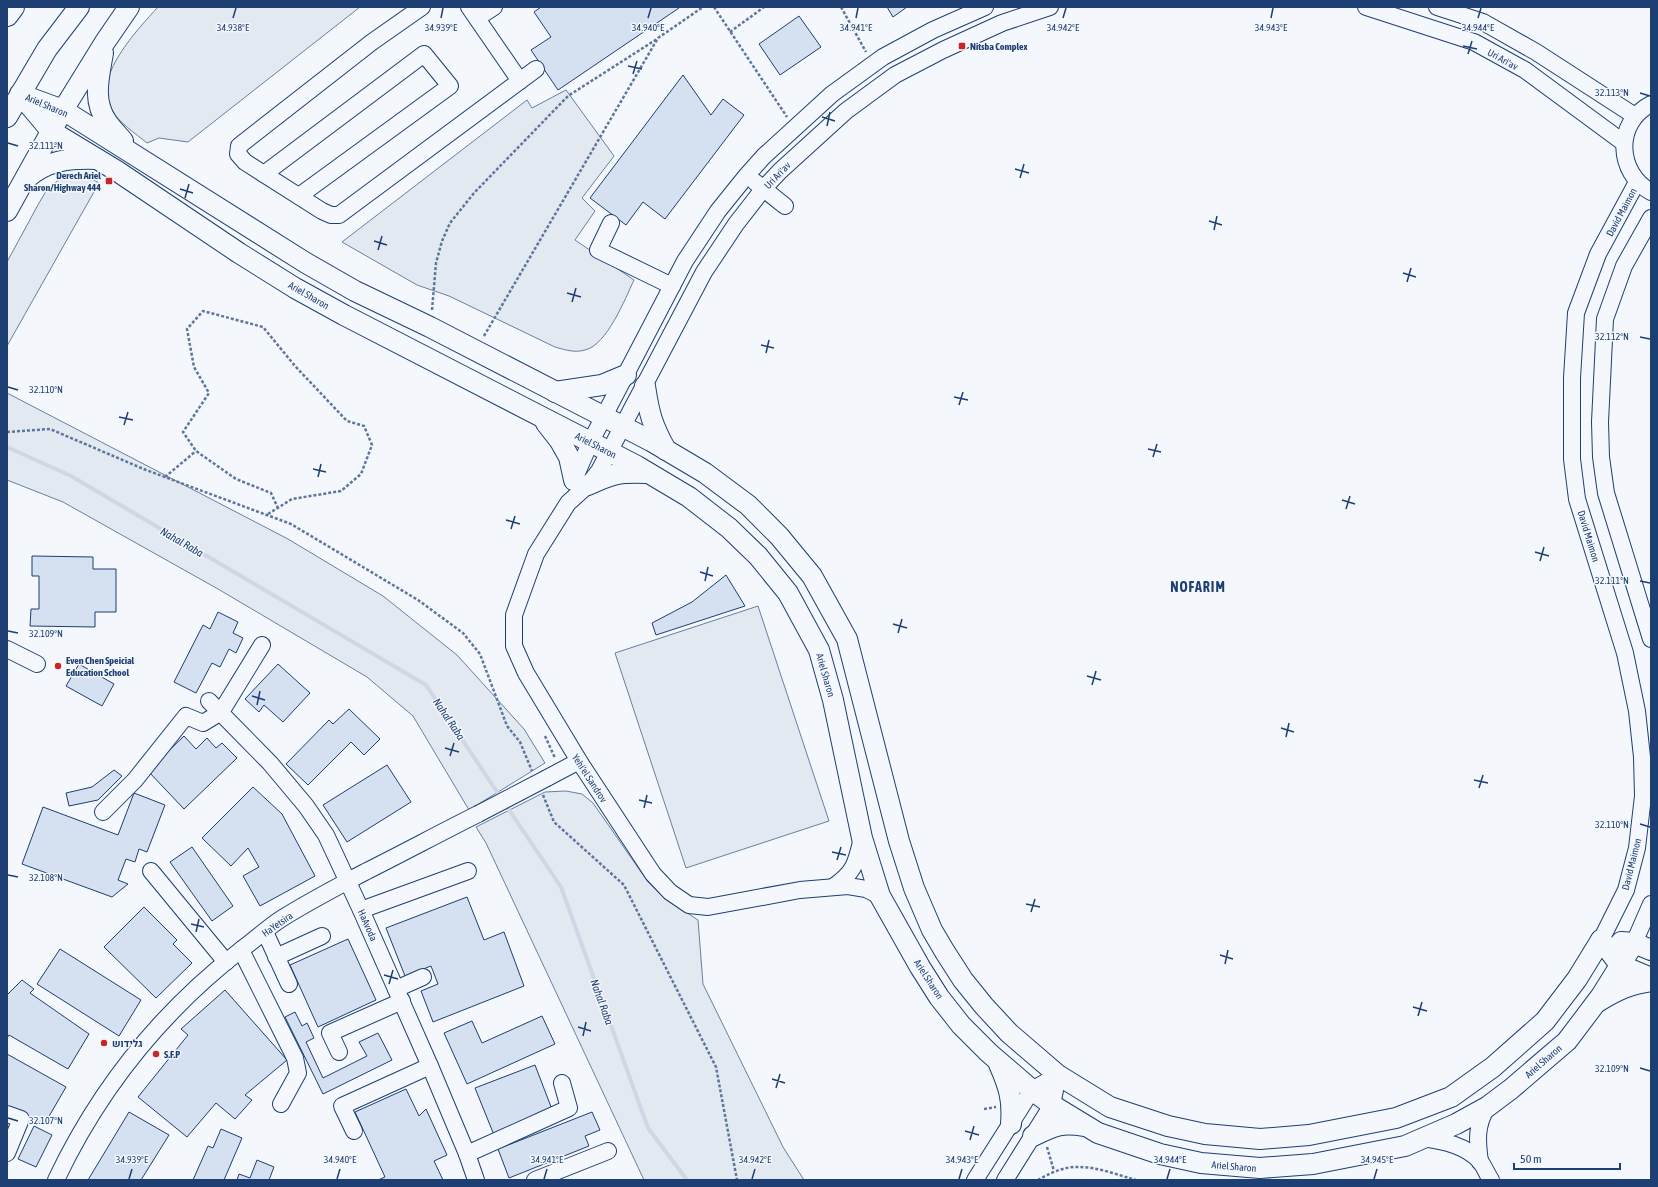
<svg xmlns="http://www.w3.org/2000/svg" width="1658" height="1187" viewBox="0 0 1658 1187" font-family="'Asap Condensed',Heebo,sans-serif">
	<style>
		.green { fill: #e3e9f0; stroke: #687fa3 }
		.lines { fill: none; stroke-linecap: round; stroke-linejoin: round }
		.stream { stroke: #cfd7e4; stroke-width: 4 }
		.building { fill: #d5e0f0; stroke: #1d3f73 }
		.minor-casing { stroke: #1d3f73; stroke-width: 18 }
		.major-casing { stroke: #1d3f73; stroke-width: 22 }
		.highway-casing { stroke: #1d3f73; stroke-width: 24 }
		.path { stroke: #5e769c; stroke-width: 2.5; stroke-dasharray: 3 2; stroke-linecap: butt }
		.minor { stroke: #f4f7fb; stroke-width: 16 }
		.major { stroke: #f4f7fb; stroke-width: 20 }
		.highway { stroke: #f4f7fb; stroke-width: 22 }
		.minor-bridge-casing { stroke: #1d3f73; stroke-width: 18; stroke-linecap: butt }
		.minor-bridge { stroke: #f4f7fb; stroke-width: 16 }
		.ticks { fill: none; stroke: #1d3f73; stroke-width: 1.5 }
		.poi-dot { fill: #c62828; stroke: #f4f7fb; stroke-width: 1.5 }
		.labels { text-anchor: middle; stroke-width: 3; stroke-linejoin: round; paint-order: stroke }
		.poi-label { font-size: 10px; font-weight: bold; fill: #1d3f73; stroke: #f4f7fb; text-anchor: start }
		.street-label { font-size: 10px; fill: #1d3f73; stroke: #f4f7fb }
		.water-label { font-size: 11px; font-style: italic; fill: #1d3f73; stroke: #f4f7fb }
		.district-label { font-size: 14px; font-weight: bold; letter-spacing: 1px; fill: #1d3f73; stroke: #f4f7fb }
		.ticks-label { font-size: 10px; text-anchor: middle; fill: #1d3f73; stroke: #f4f7fb; stroke-width: 3; stroke-linejoin: round; paint-order: stroke }
	</style>
	<rect width="100%" height="100%" fill="#f4f7fb"/>
	<g class="green">
		<path d="M158,7H360L188,142L159,138L147,143C135,133 119,123 111,109C91,78 138,29 158,7Z"/>
		<path d="M566,90L614,156L582,198L595,211L575,240L634,280C625,299 607,345 585,350C575,353 565,350 555,347L449,296L417,285L342,242L527,100L532,108Z"/>
		<path d="M73,174L85,175L99,183L7,346V262L39,203L48,188L60,179Z"/>
		<path d="M7,393L288,539L383,596L457,655L524,729L545,763L469,810L413,716L367,677L218,589L63,502L7,480Z"/>
		<path d="M758,606L829,821L686,868L615,653Z"/>
		<path d="M566,791L582,794L593,803L648,882L663,897L698,920L703,984L783,1147L804,1180H644L486,843L476,827L545,792Z"/>
	</g>
	<g class="lines">
		<g class="stream">
			<path d="M7,447L71,476L426,685L501,798"/>
			<path d="M505,804L561,887L648,1128L687,1180"/>
		</g>
	</g>
	<g class="building">
		<path d="M541,7H679V8L558,90L531,50L551,37L534,12Z"/>
		<path d="M887,7H907L893,17Z"/>
		<path d="M799,16L821,47L780,75L759,44Z"/>
		<path d="M683,75L711,115L723,99L744,115L665,219L643,202L626,225L590,198Z"/>
		<path d="M32,556L93,557V569H116V612H95V627L30,626L31,609H39V576H32Z"/>
		<path d="M726,575L745,606L656,635L652,623L692,602Z"/>
		<path d="M218,612L238,622L233,633L243,638L236,653L229,649L220,667L212,663L196,693L174,682L203,625L210,629Z"/>
		<path d="M79,664L114,684L102,706L66,686Z"/>
		<path d="M278,664L310,693L283,722L264,705L259,712L245,699Z"/>
		<path d="M349,709L380,739L364,755L351,742L308,785L286,764L329,720L333,724Z"/>
		<path d="M184,736L196,749L207,738L216,748L222,743L237,758L184,809L148,771Z"/>
		<path d="M387,765L411,802L347,842L323,805Z"/>
		<path d="M114,770L122,776L98,800L69,806L66,793L92,787Z"/>
		<path d="M253,787L282,814L315,876L260,906L243,876L259,867L248,848L231,866L202,838Z"/>
		<path d="M134,793L165,805L147,852L139,849L135,862L126,859L118,880L128,884L112,897L22,864L43,807L118,835Z"/>
		<path d="M192,847L233,906L212,921L170,862Z"/>
		<path d="M467,897L484,940L504,932L524,986L433,1022L421,991L438,984L431,966L405,976L386,928Z"/>
		<path d="M144,907L177,940L173,944L192,963L156,998L104,947Z"/>
		<path d="M348,939L376,1000L318,1027L290,965Z"/>
		<path d="M60,949L141,1000L119,1036L37,984Z"/>
		<path d="M22,980L34,989L30,993L89,1034L68,1069L9,1035L7,1038V995Z"/>
		<path d="M225,990L287,1060L245,1095L252,1100L235,1119L216,1103L187,1137L138,1097L188,1035L181,1029Z"/>
		<path d="M295,1012L302,1026L307,1023L314,1038L306,1042L323,1078L367,1056L359,1042L378,1033L392,1060L323,1094L285,1017Z"/>
		<path d="M542,1016L555,1044L467,1084L444,1033L472,1021L482,1043Z"/>
		<path d="M7,1054L66,1087L44,1125L15,1109H7Z"/>
		<path d="M535,1065L553,1112L494,1135L475,1088Z"/>
		<path d="M406,1089L419,1116L426,1109L447,1155L434,1161L443,1180H378L385,1177L355,1112Z"/>
		<path d="M129,1112L169,1135L141,1180H88Z"/>
		<path d="M592,1112L600,1130L585,1136L589,1146L509,1178L498,1149Z"/>
		<path d="M34,1126L52,1135L36,1167L18,1159Z"/>
		<path d="M221,1129L242,1138L224,1180H193L208,1146L213,1148Z"/>
		<path d="M257,1160L274,1167L269,1180H237L239,1174L250,1178Z"/>
	</g>
	<g class="lines">
		<g class="minor-casing">
			<g id="minor">
				<path d="M422,7L372,42L244,142L239,146L238,154L245,162L322,211L331,215H339L536,69"/>
				<path d="M469,7L520,81"/>
				<path d="M1366,7L1474,42L1525,70L1624,143"/>
				<path d="M1437,7L1483,22L1536,52L1635,116"/>
				<path d="M477,18L494,7"/>
				<path d="M1651,104C1614,123 1617,173 1651,192"/>
				<path d="M264,174L424,54L450,86L299,196"/>
				<path d="M755,182L785,206"/>
				<path d="M1651,218L1624,266L1605,319L1600,422L1601,457L1606,493L1651,639"/>
				<path d="M611,223L598,250L672,286"/>
				<path d="M573,482L590,443L685,261L718,211L747,175L764,156L832,94L883,57L933,30L985,7"/>
				<path d="M7,649L37,664"/>
				<path d="M209,701L270,763L306,806L326,835L361,910L430,1066L467,1154L476,1180"/>
				<path d="M547,778L579,761"/>
				<path d="M103,812L135,780L186,716L203,723L221,712L262,645"/>
				<path d="M151,871L226,962"/>
				<path d="M833,887C855,872 856,863 862,838"/>
				<path d="M880,896L866,889L848,886L800,890L708,907L689,905L670,892L653,874L579,761L526,673L514,646V615L536,554L568,503L588,485L599,471L704,272L736,224L764,188L780,171L846,111L895,75L943,50L1002,23L1050,7"/>
				<path d="M361,910L468,871"/>
				<path d="M265,932L289,984"/>
				<path d="M1601,940L1626,890L1637,848L1643,796L1642,757L1637,711L1625,653L1577,499L1572,459V378L1576,313L1598,254L1637,182"/>
				<path d="M1634,943L1651,904"/>
				<path d="M241,950L295,1058L298,1073L281,1104"/>
				<path d="M276,957L322,936"/>
				<path d="M396,989L423,977"/>
				<path d="M339,1052L330,1033L402,1001"/>
				<path d="M7,1114L21,1119L7,1153"/>
				<path d="M354,1131L342,1106L430,1066"/>
				<path d="M1423,1138C1443,1141 1465,1145 1480,1161C1484,1166 1487,1174 1491,1180"/>
				<path d="M467,1154L569,1108L562,1083"/>
				<path d="M1480,1162C1477,1140 1476,1126 1487,1107"/>
				<path d="M56,1180C99,1089 162,1011 242,949C255,940 267,928 281,919C308,902 337,887 365,872C403,853 440,833 478,814"/>
				<path d="M535,1180L608,1151"/>
				<path d="M975,1180L1032,1090L1058,1075"/>
				<path d="M1005,1180L1052,1105L1058,1075"/>
			</g>
		</g>
		<g class="major-casing">
			<g id="major">
				<path d="M103,53C99,77 92,100 107,122C111,128 118,135 123,141"/>
				<path d="M20,94L51,131L117,171L239,253L295,288L344,315L637,466L689,497L729,528L758,556L788,593L819,650L833,700L862,838L880,896L920,967L939,997L961,1025L989,1053L1032,1090L1052,1105L1098,1133L1160,1154L1201,1163L1260,1168L1313,1164L1405,1146L1456,1124L1487,1107L1511,1089L1567,1041L1601,996L1634,943"/>
				<path d="M22,95L63,110L306,263L355,291L430,327L651,441L705,473L748,505L779,536L812,576L847,639L899,841L914,888L932,930L945,952L963,980L984,1006L1009,1033L1058,1075L1110,1107L1168,1126L1205,1134L1260,1139L1309,1135L1396,1118L1451,1097L1493,1067L1545,1021L1577,979L1601,940"/>
				<path d="M7,117L47,49L79,7"/>
				<path d="M26,179C46,160 71,158 97,159"/>
				<path d="M7,211L63,110L105,42L129,7"/>
				<path d="M645,386C649,413 652,425 666,450"/>
				<path d="M555,392L602,385L626,375"/>
				<path d="M546,423L560,441L569,457L574,480"/>
				<path d="M588,485C612,474 618,472 645,473"/>
				<path d="M1601,940L1620,965L1651,978"/>
				<path d="M1621,942L1634,943L1651,950"/>
				<path d="M1599,1001C1617,990 1630,984 1651,981"/>
				<path d="M999,1064C1009,1087 1013,1099 1011,1124"/>
				<path d="M1033,1136C1054,1126 1061,1122 1084,1126"/>
			</g>
		</g>
		<g class="highway-casing">
			<path id="highway" d="M7,15L13,7"/>
		</g>
		<g class="path">
			<path d="M714,7L787,117"/>
			<path d="M841,7L866,52"/>
			<path d="M730,32L764,7"/>
			<path d="M432,310L436,263L442,241L450,223L474,193L568,96L657,39"/>
			<path d="M484,336L658,38L703,7"/>
			<path d="M7,432L50,429L146,470L291,524L418,600L463,633L480,654L507,726L520,742L532,771"/>
			<path d="M165,477L196,451"/>
			<path d="M268,514L292,499L341,491L361,474L372,445L364,426L347,421L295,366L263,327L203,311L187,329L194,367L209,393L183,432L196,451L236,479L271,493L278,508"/>
			<path d="M545,736L555,758"/>
			<path d="M543,795L554,822L624,885L716,1067L737,1180"/>
			<path d="M984,1109L996,1107"/>
			<path d="M1047,1147L1054,1171"/>
			<path d="M1038,1180C1050,1173 1065,1166 1079,1167C1098,1167 1118,1175 1136,1180"/>
		</g>
		<use href="#minor" class="minor"/>
		<use href="#major" class="major"/>
		<use href="#highway" class="highway"/>
		<g class="minor-bridge-casing">
			<path id="minor-bridge" d="M478,814L547,778"/>
		</g>
		<use href="#minor-bridge" class="minor-bridge"/>
	</g>
	<path class="ticks" d="M233,18L236,8M441,18L443,8M648,18L651,8M856,18L858,8M1063,18L1066,8M1271,18L1273,8M1478,18L1481,8M1463,46L1477,49M1468,54L1472,41M628,66L642,69M633,74L637,61M1640,93L1650,96M822,117L835,121M827,126L830,112M8,143L18,146M1015,169L1029,173M1020,178L1024,164M180,189L193,193M185,198L189,184M1209,221L1222,225M1214,230L1217,216M374,241L387,245M378,250L382,236M1403,273L1416,277M1407,282L1411,268M567,293L581,297M572,302L576,288M1640,337L1650,339M761,345L774,348M766,353L769,340M8,387L18,390M954,397L968,400M959,405L963,392M119,417L133,420M124,425L128,412M1148,449L1161,452M1153,457L1157,444M313,469L326,472M318,477L321,464M1342,500L1355,504M1346,509L1350,496M506,520L520,524M511,529L515,516M1535,552L1549,556M1540,561L1544,547M700,572L713,576M705,581L708,567M1640,581L1650,583M893,624L907,628M8,631L18,633M898,633L902,619M1087,676L1101,680M1092,685L1096,671M252,696L265,700M257,705L260,691M1281,728L1294,732M1286,737L1289,723M445,748L459,752M450,756L454,743M1474,780L1488,783M1479,788L1483,775M639,800L652,803M644,808L647,795M1640,824L1650,827M832,852L846,855M837,860L841,847M8,875L18,877M1026,904L1040,907M1031,912L1035,899M191,924L204,927M196,932L199,919M1220,955L1233,959M1225,964L1228,950M384,975L398,979M389,984L393,970M1413,1007L1427,1011M1418,1016L1422,1002M578,1027L591,1031M583,1036L586,1022M1640,1068L1650,1071M772,1079L785,1083M776,1088L780,1074M8,1118L18,1121M965,1131L979,1135M970,1140L974,1126M129,1179L132,1169M337,1179L340,1169M544,1179L547,1169M752,1179L755,1169M959,1179L962,1169M1167,1179L1170,1169M1374,1179L1377,1169"/>
	<g class="poi-dot">
		<rect x="958" y="42" width="8" height="8" rx="2"/>
		<rect x="105" y="177" width="8" height="8" rx="2"/>
		<circle cx="58" cy="666" r="4"/>
		<circle cx="104" cy="1043" r="4"/>
		<circle cx="156" cy="1054" r="4"/>
	</g>
	<g class="labels">
		<g class="poi-label">
			<text x="970" y="50">Nitsba Complex</text>
			<text x="101" y="179" text-anchor="end">Derech Ariel<tspan x="101" dy="12">Sharon/Highway 444</tspan></text>
			<text x="66" y="664">Even Chen Speicial<tspan x="66" dy="12">Education School</tspan></text>
			<text x="112" y="1047">גלידוש</text>
			<text x="164" y="1058">S.F.P</text>
		</g>
		<g class="street-label">
			<text transform="translate(1503 59) rotate(29)" y="4">Uri Ari'av</text>
			<text transform="translate(47 105) rotate(23)" y="4">Ariel Sharon</text>
			<text transform="translate(777 175) rotate(-46)" y="4">Uri Ari'av</text>
			<text transform="translate(1621 212) rotate(-62)" y="4">David Maimon</text>
			<text transform="translate(309 295) rotate(30)" y="4">Ariel Sharon</text>
			<text transform="translate(596 445) rotate(27)" y="4">Ariel Sharon</text>
			<text transform="translate(1589 536) rotate(73)" y="4">David Maimon</text>
			<text transform="translate(826 675) rotate(74)" y="4">Ariel Sharon</text>
			<text transform="translate(590 778) rotate(57)" y="4">Yehi'el Sandrov</text>
			<text transform="translate(1631 864) rotate(-76)" y="4">David Maimon</text>
			<text transform="translate(277 924) rotate(-35)" y="4">HaYetsira</text>
			<text transform="translate(368 925) rotate(66)" y="4">HaAvoda</text>
			<text transform="translate(929 979) rotate(57)" y="4">Ariel Sharon</text>
			<text transform="translate(1543 1061) rotate(-41)" y="4">Ariel Sharon</text>
			<text transform="translate(1234 1166) rotate(5)" y="4">Ariel Sharon</text>
		</g>
		<g class="water-label">
			<text transform="translate(182 542) rotate(30)" y="4">Nahal Raba</text>
			<text transform="translate(449 719) rotate(56)" y="4">Nahal Raba</text>
			<text transform="translate(602 1002) rotate(70)" y="4">Nahal Raba</text>
		</g>
		<g class="district-label">
			<text x="1198" y="592">NOFARIM</text>
		</g>
	</g>
	<g class="ticks-label">
		<text x="233" y="31">34.938°E</text>
		<text x="441" y="31">34.939°E</text>
		<text x="856" y="31">34.941°E</text>
		<text x="1063" y="31">34.942°E</text>
		<text x="1271" y="31">34.943°E</text>
		<text x="1478" y="31">34.944°E</text>
		<text x="648" y="31">34.940°E</text>
		<text x="1612" y="96">32.113°N</text>
		<text x="46" y="149">32.111°N</text>
		<text x="1612" y="340">32.112°N</text>
		<text x="46" y="393">32.110°N</text>
		<text x="1612" y="584">32.111°N</text>
		<text x="46" y="637">32.109°N</text>
		<text x="1612" y="828">32.110°N</text>
		<text x="46" y="881">32.108°N</text>
		<text x="1612" y="1072">32.109°N</text>
		<text x="46" y="1124">32.107°N</text>
		<text x="132" y="1163">34.939°E</text>
		<text x="340" y="1163">34.940°E</text>
		<text x="547" y="1163">34.941°E</text>
		<text x="755" y="1163">34.942°E</text>
		<text x="962" y="1163">34.943°E</text>
		<text x="1170" y="1163">34.944°E</text>
		<text x="1377" y="1163">34.945°E</text>
	</g>
	<rect width="1658" height="1187" fill="none" stroke="#1d3f73" stroke-width="16"/>
	<path d="M1514 1163v6h106v-6" fill="none" stroke="#1d3f73" stroke-width="2"/>
	<text x="1520" y="1163" font-size="12" fill="#1d3f73" stroke="#f4f7fb" stroke-width="3" paint-order="stroke">50 m</text>
</svg>
